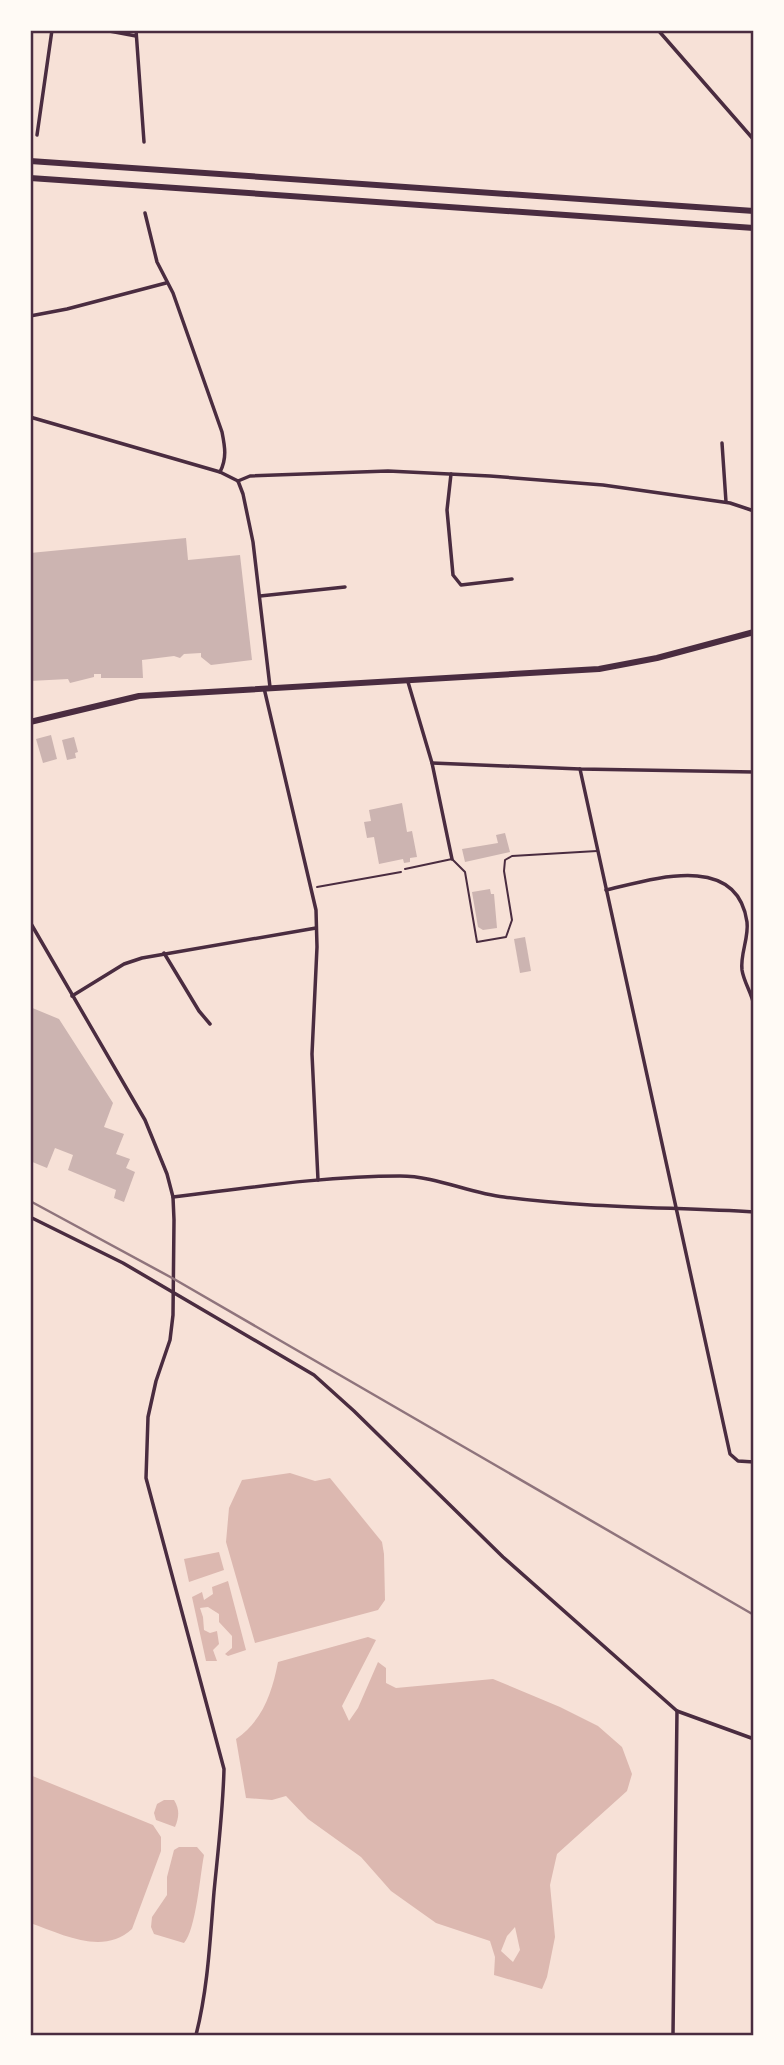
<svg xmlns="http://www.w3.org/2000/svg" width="784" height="2065" viewBox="0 0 784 2065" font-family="'Archivo Narrow',sans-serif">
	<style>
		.water { fill: #dcb8b0; fill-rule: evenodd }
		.building { fill: #ccb4b1 }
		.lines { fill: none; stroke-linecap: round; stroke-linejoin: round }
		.path { stroke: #4a2c40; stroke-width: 2 }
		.service { stroke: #4a2c40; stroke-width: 2 }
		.minor { stroke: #4a2c40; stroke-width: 3.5 }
		.primary { stroke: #4a2c40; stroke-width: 6 }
		.trunk { stroke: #4a2c40; stroke-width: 6 }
		.rail { stroke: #8f747c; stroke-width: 2.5 }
		.neatline { fill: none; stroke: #4a2c40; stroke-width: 2.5 }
	</style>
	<rect width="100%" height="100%" fill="#f7e1d7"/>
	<g class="water">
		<path d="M290,1473L315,1481L330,1478L382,1542L384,1554L385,1600L378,1610L255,1643L226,1542L229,1508L242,1480Z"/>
		<path d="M219,1552L224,1570L189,1582L184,1559Z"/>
		<path d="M228,1581L246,1650L228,1656L225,1654L232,1648V1636L219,1622V1614L208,1607L200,1608L203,1617L204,1630L210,1633L217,1631L219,1644L213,1650L217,1661H206L192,1597L202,1592L204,1600L213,1594L212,1587Z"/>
		<path d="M368,1637L376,1640L342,1706L349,1721L358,1708L378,1662L386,1668V1683L396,1688L493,1679L560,1707L598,1726L622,1747L632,1774L627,1791L557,1854L550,1885L555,1937L547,1977L542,1989L494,1975L495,1957L490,1941L436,1923L391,1891L361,1857L308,1819L286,1796L272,1800L246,1798L236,1739C263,1720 272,1693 278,1662ZM515,1927L520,1950L513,1962L501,1951L507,1936Z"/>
		<path d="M30,1775L153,1825L161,1837V1851L132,1929C103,1956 62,1934 30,1923Z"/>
		<path d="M164,1800H174C180,1810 179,1817 175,1827L156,1820L154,1813L157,1804Z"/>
		<path d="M179,1847H197L204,1855C200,1875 196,1930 184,1943L154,1934L151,1927L152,1917L167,1895V1877L174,1850Z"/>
	</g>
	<g class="building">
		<path d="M186,538L188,560L240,555L252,660L211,665L201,657V653L184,654L180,658L174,656L142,660L143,678H101V674H94V677L70,683L68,679L30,681V553Z"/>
		<path d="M51,735L57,759L43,763L36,739Z"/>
		<path d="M74,737L78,752L75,753L76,758L67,760L62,740Z"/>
		<path d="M402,803L407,832L412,831L417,857L410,858V862L404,863L403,859L379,864L374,837L367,838L364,822L371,821L369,810Z"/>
		<path d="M505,833L510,852L465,862L462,849L498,843L496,835Z"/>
		<path d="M490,889L491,894H494L497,928L483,930L478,927L472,892Z"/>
		<path d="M525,937L531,971L520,973L514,939Z"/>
		<path d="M30,1007L59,1019L113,1103L104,1127L124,1134L116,1154L130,1159L126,1168L135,1172L124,1202L114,1198L116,1190L68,1170L73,1155L55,1148L47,1168L30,1161Z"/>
	</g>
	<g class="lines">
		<path class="path" d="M317,887L401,872"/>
		<path class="service" d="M405,869L452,859L465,872L477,942L506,937L512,920L504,871L505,860L512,856L597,851"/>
		<g class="minor">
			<path d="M104,30L136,36"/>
			<path d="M136,30L144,142"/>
			<path d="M658,30L754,140"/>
			<path d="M37,135L52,30"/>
			<path d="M145,213L157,262L173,293L222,432C225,447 227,458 220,472"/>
			<path d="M30,316L67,309L166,283"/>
			<path d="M30,417L220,472L238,481"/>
			<path d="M722,443L726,502"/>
			<path d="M451,474L447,510L453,575L461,585L512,579"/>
			<path d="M238,481L250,476L388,471L490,476L603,485L730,503L754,511"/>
			<path d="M238,481L243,494L253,542L270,687"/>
			<path d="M260,596L345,587"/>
			<path d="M408,682L432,763L452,859"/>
			<path d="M264,688L316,910L317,947L312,1054L318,1180"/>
			<path d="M432,763L580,769L754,772"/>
			<path d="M580,769L730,1454L738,1461L754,1462"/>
			<path d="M606,890C650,880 737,851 747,922C749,938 740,954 742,970C744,983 752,993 754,1006"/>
			<path d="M30,922L145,1120L167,1174L173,1197L174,1220L173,1315L170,1340L156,1381L148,1417L146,1478L224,1769C223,1810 218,1851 214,1892C210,1940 208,1988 196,2035"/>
			<path d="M164,953L199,1011L210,1024"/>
			<path d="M72,996L124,964L142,958L316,928"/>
			<path d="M173,1197C248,1188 324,1176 400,1176C436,1176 469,1193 504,1197C587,1208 671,1207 754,1212"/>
			<path d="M30,1217L123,1263L314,1375L354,1411L503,1557L677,1711L754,1739"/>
			<path d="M673,2035L677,1711"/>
		</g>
		<path class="primary" d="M30,722L139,696L599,669L657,658L754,632"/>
		<g class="trunk">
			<path d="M30,161L754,211"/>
			<path d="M30,178L754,228"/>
		</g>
		<path class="rail" d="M30,1201L174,1279L754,1615"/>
	</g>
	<rect width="784" height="2065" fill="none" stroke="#fffaf5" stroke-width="63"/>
	<rect x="32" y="32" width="720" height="2002" class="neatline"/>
</svg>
